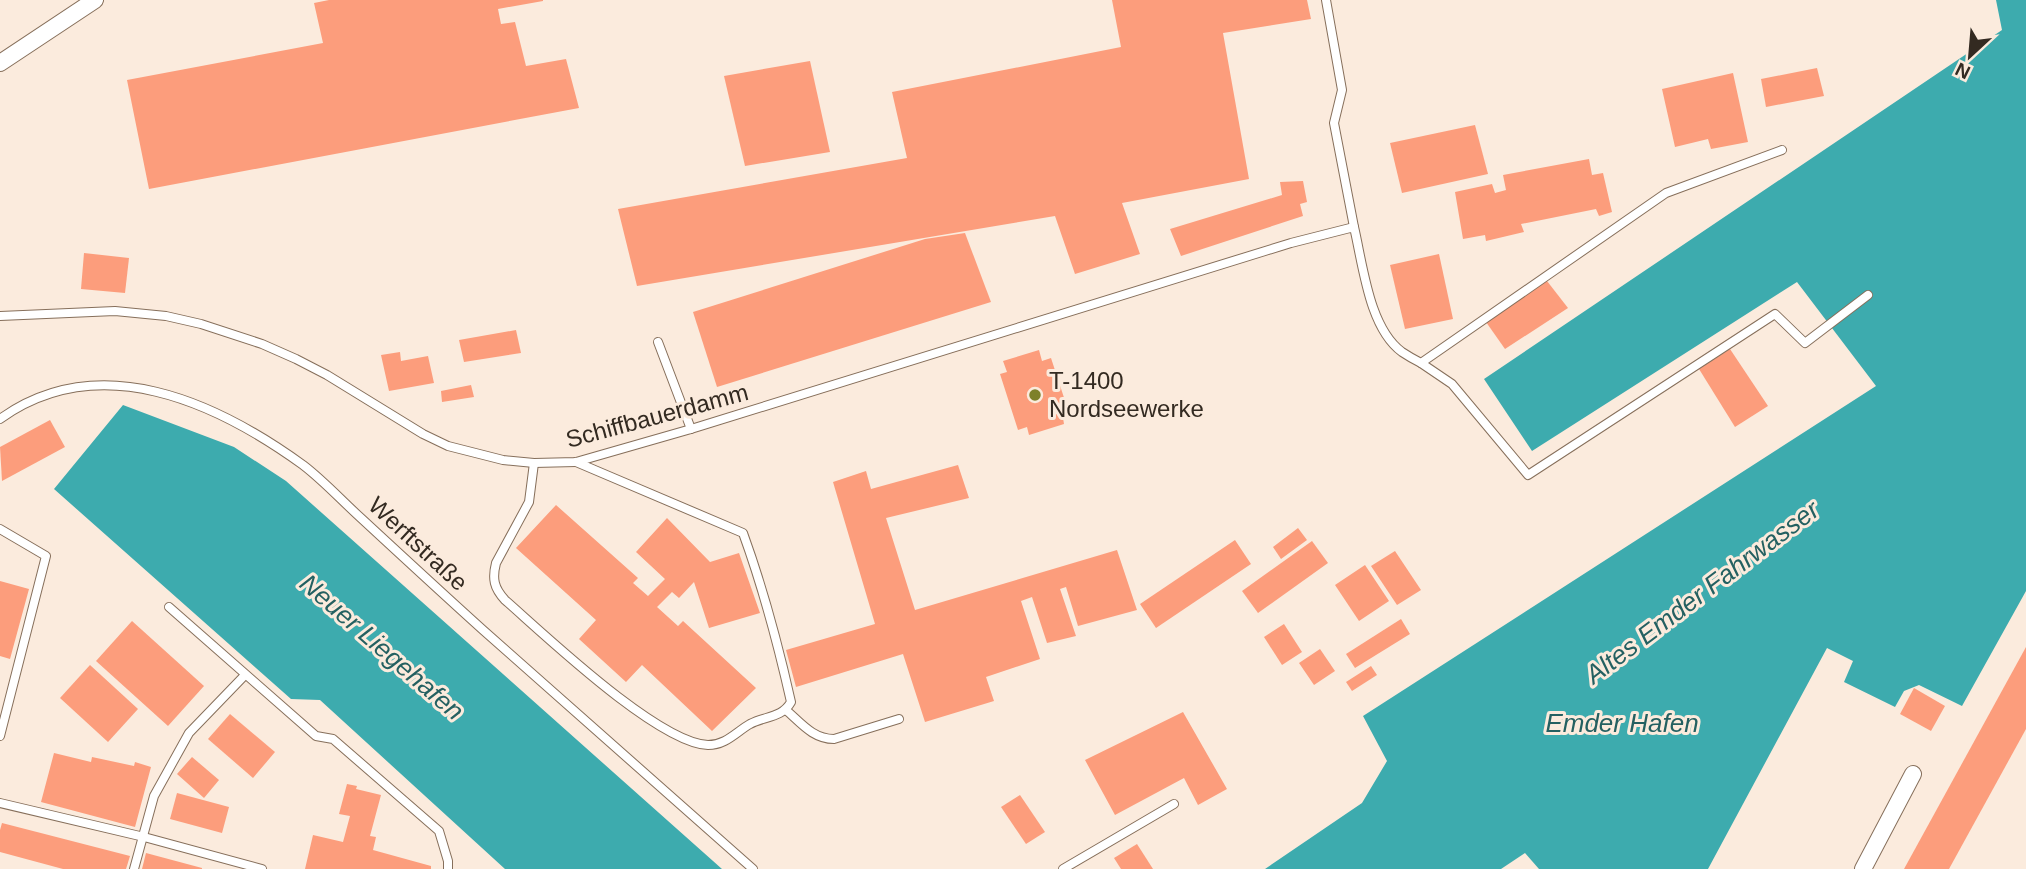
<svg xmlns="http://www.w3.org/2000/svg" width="2026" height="869" viewBox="0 0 2026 869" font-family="Helvetica,sans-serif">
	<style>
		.water { fill: #3dabae }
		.building { fill: #fc9d7c }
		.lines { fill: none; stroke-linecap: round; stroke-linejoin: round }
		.service-casing { stroke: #866f5b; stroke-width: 10 }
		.minor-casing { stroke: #866f5b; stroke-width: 18 }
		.service { stroke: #fff; stroke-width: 8 }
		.minor { stroke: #fff; stroke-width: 16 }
		.poi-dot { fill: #7e802a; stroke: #fbebdd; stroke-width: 2.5 }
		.labels { text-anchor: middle; stroke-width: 6; stroke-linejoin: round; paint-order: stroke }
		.poi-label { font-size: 24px; fill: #332a21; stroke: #fbebdd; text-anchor: start }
		.street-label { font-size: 24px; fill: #332a21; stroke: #fbebdd }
		.water-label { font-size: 26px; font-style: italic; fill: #246061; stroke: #fbebdd }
	</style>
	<rect width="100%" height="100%" fill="#fbebdd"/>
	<g class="water">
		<path d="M1996,0H2026V591L1962,706L1919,685L1904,691L1895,707L1844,682L1853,661L1827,648L1708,869H1539L1525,853L1501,869H1265L1362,803L1387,761L1363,716L1876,386L1797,282L1532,451L1484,379L2002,30Z"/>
		<path d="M123,405L234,447L286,481L722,869H505L320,700L291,699L54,489Z"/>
	</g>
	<g class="building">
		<path d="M329,0H543V1L498,9L501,24L515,22L526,66L566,59L579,108L149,189L127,80L323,43L314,3Z"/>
		<path d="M1112,0H1307L1311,19L1223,33L1249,179L1122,203L1140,254L1075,274L1055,216L637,286L618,209L907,158L892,92L1121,47Z"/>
		<path d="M810,61L830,152L745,166L724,76Z"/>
		<path d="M1817,68L1824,96L1766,107L1761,79Z"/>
		<path d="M1733,73L1748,142L1711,149L1708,139L1675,147L1662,89Z"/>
		<path d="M1475,125L1488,174L1402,193L1390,143Z"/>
		<path d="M1589,159L1592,175L1603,173L1612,212L1599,216L1596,209L1521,224L1524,232L1486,241L1485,235L1463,239L1455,192L1492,184L1495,193L1506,190L1503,175Z"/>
		<path d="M1303,181L1307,202L1300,204L1303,216L1181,256L1170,229L1282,195L1280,182Z"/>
		<path d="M965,233L991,302L717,387L693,312L925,239Z"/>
		<path d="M84,253L129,258L125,293L81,289Z"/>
		<path d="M1439,254L1453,319L1405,329L1390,265Z"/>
		<path d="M1547,281L1568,308L1505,349L1486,322Z"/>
		<path d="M516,330L521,353L464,362L459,340Z"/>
		<path d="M1730,349L1768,406L1735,427L1699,369Z"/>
		<path d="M1039,350L1042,361L1051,358L1070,416L1063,418L1064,424L1029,435L1027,427L1018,430L1000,374L1007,372L1003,361Z"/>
		<path d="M400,352L401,361L428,356L434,383L389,391L381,355Z"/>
		<path d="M471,385L474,397L442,402L441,391Z"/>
		<path d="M50,420L65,447L2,481L0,447Z"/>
		<path d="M958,465L969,498L886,518L915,610L1117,550L1137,610L1078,626L1066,587L1060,589L1076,636L1047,643L1032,597L1021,601L1040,659L986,677L994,701L925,722L903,654L796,687L786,650L875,624L833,482L866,471L871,489Z"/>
		<path d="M556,505L638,578L633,583L648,596L665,579L636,552L667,518L710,562L739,553L760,613L709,628L694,582L679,598L672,592L657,607L678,626L683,621L756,688L712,731L642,665L626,682L579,639L596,620L516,548Z"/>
		<path d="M1298,528L1307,540L1281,559L1273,547Z"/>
		<path d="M1235,540L1251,564L1156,628L1140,604Z"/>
		<path d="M1312,541L1328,563L1258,613L1242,591Z"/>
		<path d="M1395,551L1421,590L1397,605L1371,566Z"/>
		<path d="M1365,565L1389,601L1359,621L1335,585Z"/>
		<path d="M0,581L29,589L10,659L0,656Z"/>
		<path d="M1401,619L1410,634L1355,668L1346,654Z"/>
		<path d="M132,621L204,686L168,726L96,661Z"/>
		<path d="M1284,624L1302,652L1282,665L1264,637Z"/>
		<path d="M2026,647V729L1949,869H1904Z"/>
		<path d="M1320,649L1335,671L1314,685L1299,663Z"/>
		<path d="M90,665L138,709L108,742L60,698Z"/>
		<path d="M1371,666L1377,675L1352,691L1346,682Z"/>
		<path d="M1914,688L1945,706L1931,731L1900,714Z"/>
		<path d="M1183,712L1227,789L1198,805L1184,778L1115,815L1085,760Z"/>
		<path d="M230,714L275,752L253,778L208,739Z"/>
		<path d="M54,753L91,762L92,757L134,766L135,762L151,767L135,827L41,802Z"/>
		<path d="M192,757L219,780L204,798L177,774Z"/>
		<path d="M347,784L357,786L356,789L381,795L370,836L376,837L373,850L431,866V869H305L313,835L343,842L350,816L339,814Z"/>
		<path d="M177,793L229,807L222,833L170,819Z"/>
		<path d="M1020,795L1045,832L1026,844L1001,807Z"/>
		<path d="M2,823L130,856L126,869H63L0,852V830Z"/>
		<path d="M1137,844L1153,869H1121L1114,858Z"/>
		<path d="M146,853L202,868V869H142Z"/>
	</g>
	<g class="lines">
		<g class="service-casing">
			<g id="service">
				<path d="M1326,0L1342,90L1334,123L1354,227"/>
				<path d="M0,316L115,311L166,316L201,324L262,344L296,359L327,375L423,434L448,446L503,460L534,463L576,462L691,429L1291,243L1354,227C1363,265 1369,328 1402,352C1408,356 1415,360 1421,363L1666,193L1782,150"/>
				<path d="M658,342L691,429"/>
				<path d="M1421,363L1452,384L1528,475L1775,314L1805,343L1868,295"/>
				<path d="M0,419C99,348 216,402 303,465C324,481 342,501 362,519C402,556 442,593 483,630C573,709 663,789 753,869"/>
				<path d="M534,463L529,502L496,563C492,579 494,588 505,600C545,635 658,743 708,745C726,745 736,732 750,724C765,716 782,718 791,702C778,644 763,588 743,533L576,462"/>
				<path d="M0,529L46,556L0,736"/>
				<path d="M169,607L316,736L333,739L439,831L448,861V869"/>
				<path d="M786,710C801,723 813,739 834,739L899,719"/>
				<path d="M0,803L144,837L262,869"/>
				<path d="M134,869L154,796L189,733L245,675"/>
				<path d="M1063,869L1174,804"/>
			</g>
		</g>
		<g class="minor-casing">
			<g id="minor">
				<path d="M0,63L95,0"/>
				<path d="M1863,869L1913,774"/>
			</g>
		</g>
		<use href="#service" class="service"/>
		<use href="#minor" class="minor"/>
	</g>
	<circle class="poi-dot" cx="1035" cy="395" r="7"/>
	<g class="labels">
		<g class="poi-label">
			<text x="1049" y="389">T-1400<tspan x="1049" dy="28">Nordseewerke</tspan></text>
		</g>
		<g class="street-label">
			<text transform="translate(657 416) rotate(-15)" y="8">Schiffbauerdamm</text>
			<text transform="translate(418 544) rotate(43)" y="8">Werftstraße</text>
		</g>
		<g class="water-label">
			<text transform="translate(1702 592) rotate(-37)" y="9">Altes Emder Fahrwasser</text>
			<text transform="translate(382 647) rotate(41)" y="9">Neuer Liegehafen</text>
			<text x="1622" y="732">Emder Hafen</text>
		</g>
	</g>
	<g transform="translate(1970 56) rotate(206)" stroke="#fbebdd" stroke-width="5" paint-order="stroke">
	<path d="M0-5L12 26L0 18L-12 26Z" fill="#332a21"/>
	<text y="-10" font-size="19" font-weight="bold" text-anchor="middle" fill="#332a21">N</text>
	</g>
</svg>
